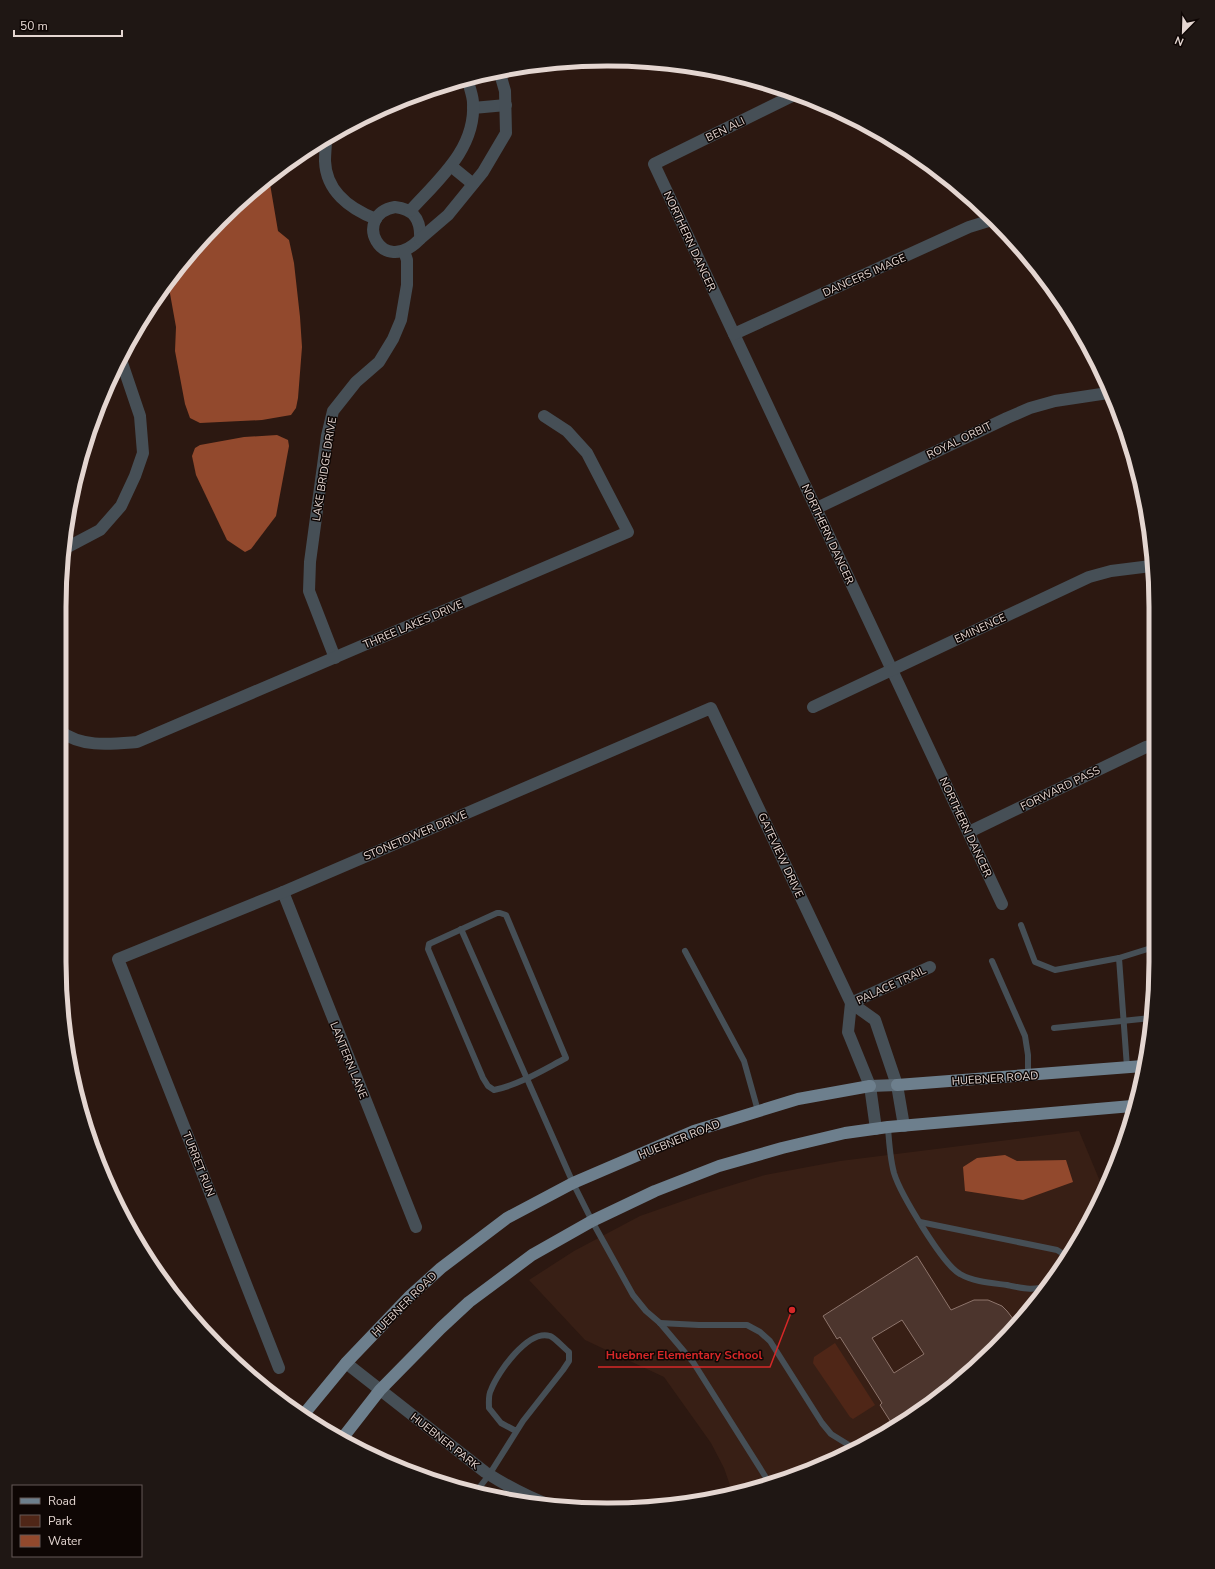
<svg xmlns="http://www.w3.org/2000/svg" width="1215" height="1569" viewBox="0 0 1215 1569" font-family="'Nunito Sans',sans-serif">
	<style>
		.built { fill: #381f15 }
		.green { fill: #4f2617 }
		.water { fill: #92492d }
		.building { fill: #4c352d; stroke: #8d746b; fill-rule: evenodd }
		.lines { fill: none; stroke-linecap: round; stroke-linejoin: round }
		.service { stroke: #464f56; stroke-width: 6 }
		.minor { stroke: #464f56; stroke-width: 12 }
		.secondary { stroke: #5c6a75; stroke-width: 12 }
		.primary { stroke: #6d7f8d; stroke-width: 12 }
		.labels { text-anchor: middle; stroke-width: 3; stroke-linejoin: round; paint-order: stroke }
		.street-label { font-size: 11px; fill: #e4d6d1; stroke: #0e0604 }
		.rim { fill: none; stroke: #e4d6d1; stroke-width: 5 }
		.leader { fill: none; stroke: #d62828; stroke-width: 1.5 }
		.callout-dot { fill: #d62828; stroke: #0e0604; stroke-width: 1.5 }
		.callout-label { font-size: 12px; text-anchor: middle; font-weight: bold; fill: #d62828; stroke: #0e0604; stroke-width: 3; stroke-linejoin: round; paint-order: stroke }
	</style>
	<rect width="100%" height="100%" fill="#2c1811"/>
	<path class="built" d="M1079,1131L1104,1191L1064,1266L996,1349L912,1418L784,1481L732,1491L724,1468L711,1443L664,1377L585,1340L529,1280L574,1251L640,1216L700,1195L765,1175L840,1161Z"/>
	<path class="green" d="M835,1343L875,1405L853,1419L850,1417L813,1363L814,1357Z"/>
	<g class="water">
		<path d="M269,178L278,231L289,240L294,263L300,317L302,347L298,398L296,408L291,415L262,420L200,423L190,418L185,404L175,351L176,327L169,288L166,284L172,274L246,195Z"/>
		<path d="M277,435L288,440L289,446L276,516L251,549L245,552L227,540L196,475L192,456L195,448L200,445L244,437Z"/>
		<path d="M1005,1155L1017,1161L1066,1160L1073,1182L1023,1200L965,1191L963,1167L977,1158Z"/>
	</g>
	<path class="building" d="M917,1256L951,1310L974,1300H988L1002,1306L1007,1311L1017,1324L996,1349L912,1418L894,1427L880,1405L882,1403L840,1337L837,1339L823,1316ZM902,1320L924,1354L894,1373L872,1338Z"/>
	<g class="lines">
		<g class="service">
			<path d="M497,913H500L506,915L566,1058C543,1070 519,1085 494,1090L488,1086L483,1078L428,949L429,944Z"/>
			<path d="M1021,925L1035,962L1055,970L1119,958L1127,1067"/>
			<path d="M461,929L573,1183L592,1221L633,1295L646,1311L660,1323L693,1362L770,1484"/>
			<path d="M685,951L744,1061L758,1111"/>
			<path d="M1119,958L1151,948"/>
			<path d="M992,961L1025,1036L1028,1055V1075"/>
			<path d="M1054,1028L1151,1018"/>
			<path d="M888,1127C889,1143 890,1158 894,1173C900,1193 943,1265 960,1274C974,1282 992,1283 1007,1285C1021,1288 1036,1292 1049,1284"/>
			<path d="M920,1222L1057,1250L1065,1255L1067,1259"/>
			<path d="M660,1323L699,1325H747L760,1332L770,1341L822,1423L831,1434L852,1447"/>
			<path d="M475,1493L489,1475L523,1421L563,1370L569,1361V1352C564,1348 554,1337 550,1336C528,1329 498,1372 491,1390C488,1395 489,1403 489,1408L501,1423L516,1431"/>
		</g>
		<g class="minor">
			<path d="M796,94L654,164L1002,904"/>
			<path d="M473,108L506,105"/>
			<path d="M326,139C326,146 325,154 325,161C326,191 350,209 376,219"/>
			<path d="M451,166L473,184"/>
			<path d="M395,207C414,209 421,220 420,239C381,279 351,215 395,207Z"/>
			<path d="M410,211C438,180 476,149 473,103C473,96 469,87 468,80"/>
			<path d="M420,239L448,215L483,172L506,133L505,91L499,70"/>
			<path d="M734,334L969,227L995,219"/>
			<path d="M817,508L1007,418L1030,408L1055,401L1108,393"/>
			<path d="M64,549L100,530L121,506L135,476L143,453L140,416L120,357"/>
			<path d="M335,658L309,591L310,562L327,436L333,411L356,382L379,362L393,339L401,320L407,285V260L404,251"/>
			<path d="M813,707L1089,577L1111,571L1151,566"/>
			<path d="M60,731C82,748 112,744 137,742L628,532L587,453L567,431L544,416"/>
			<path d="M969,832L1146,747L1151,746"/>
			<path d="M283,892L416,1227"/>
			<path d="M851,1003L848,1032L870,1086L876,1129"/>
			<path d="M851,1003L930,967"/>
			<path d="M346,1363L485,1472C507,1486 528,1497 552,1506"/>
			<path d="M279,1368L118,959L283,892L711,708L851,1003L875,1020L897,1085L904,1126"/>
		</g>
		<path class="secondary" d="M870,1086L897,1085"/>
		<g class="primary">
			<path d="M897,1085L1143,1066"/>
			<path d="M304,1414L346,1363L410,1296L441,1268L507,1218L573,1183L694,1131L798,1099L870,1086"/>
			<path d="M341,1440L380,1390L441,1328L469,1302L532,1255L592,1221L655,1191L719,1166L782,1148L845,1133L888,1127L1132,1106"/>
		</g>
	</g>
	<g class="labels">
		<g class="street-label">
			<text transform="translate(725 129) rotate(-26)" y="4">BEN ALI</text>
			<text transform="translate(690 241) rotate(65)" y="4">NORTHERN DANCER</text>
			<text transform="translate(864 275) rotate(-24)" y="4">DANCERS IMAGE</text>
			<text transform="translate(959 440) rotate(-26)" y="4">ROYAL ORBIT</text>
			<text transform="translate(324 469) rotate(-81)" y="4">LAKE BRIDGE DRIVE</text>
			<text transform="translate(828 534) rotate(65)" y="4">NORTHERN DANCER</text>
			<text transform="translate(413 624) rotate(-23)" y="4">THREE LAKES DRIVE</text>
			<text transform="translate(980 628) rotate(-25)" y="4">EMINENCE</text>
			<text transform="translate(1060 788) rotate(-26)" y="4">FORWARD PASS</text>
			<text transform="translate(966 827) rotate(65)" y="4">NORTHERN DANCER</text>
			<text transform="translate(415 835) rotate(-23)" y="4">STONETOWER DRIVE</text>
			<text transform="translate(781 855) rotate(65)" y="4">GATEVIEW DRIVE</text>
			<text transform="translate(891 985) rotate(-25)" y="4">PALACE TRAIL</text>
			<text transform="translate(349 1060) rotate(68)" y="4">LANTERN LANE</text>
			<text transform="translate(995 1078) rotate(-4)" y="4">HUEBNER ROAD</text>
			<text transform="translate(679 1139) rotate(-22)" y="4">HUEBNER ROAD</text>
			<text transform="translate(199 1164) rotate(68)" y="4">TURRET RUN</text>
			<text transform="translate(404 1304) rotate(-45)" y="4">HUEBNER ROAD</text>
			<text transform="translate(445 1441) rotate(38)" y="4">HUEBNER PARK</text>
		</g>
	</g>
	<path d="M0 0H1215V1569H0ZM607 66H608A541 541 0 0 1 1149 607V962A541 541 0 0 1 608 1503H607A541 541 0 0 1 66 962V607A541 541 0 0 1 607 66Z" fill="#1f1714" fill-rule="evenodd"/>
	<path class="rim" d="M607 66H608A541 541 0 0 1 1149 607V962A541 541 0 0 1 608 1503H607A541 541 0 0 1 66 962V607A541 541 0 0 1 607 66Z"/>
	<path class="leader" d="M792 1310L770 1367H598"/>
	<circle class="callout-dot" cx="792" cy="1310" r="4"/>
	<g class="callout-label">
		<text x="684" y="1359">Huebner Elementary School</text>
	</g>
	<rect x="12" y="1485" width="130" height="72" fill="#0e0604" stroke="#645956"/>
	<rect x="20" y="1498" width="20" height="6" fill="#6d7f8d" stroke="#645956"/>
	<text x="48" y="1505" font-size="12" fill="#e4d6d1">Road</text>
	<rect x="20" y="1515" width="20" height="12" fill="#4f2617" stroke="#645956"/>
	<text x="48" y="1525" font-size="12" fill="#e4d6d1">Park</text>
	<rect x="20" y="1535" width="20" height="12" fill="#92492d" stroke="#645956"/>
	<text x="48" y="1545" font-size="12" fill="#e4d6d1">Water</text>
	<g transform="translate(1183 32) rotate(203)" stroke="#0e0604" stroke-width="3" paint-order="stroke">
	<path d="M0-3L7 15L0 10L-7 15Z" fill="#e4d6d1"/>
	<text y="-6" font-size="11" font-weight="bold" text-anchor="middle" fill="#e4d6d1">N</text>
	</g>
	<path d="M14 30v6h108v-6" fill="none" stroke="#e4d6d1" stroke-width="2"/>
	<text x="20" y="30" font-size="12" fill="#e4d6d1" stroke="#0e0604" stroke-width="3" paint-order="stroke">50 m</text>
</svg>
